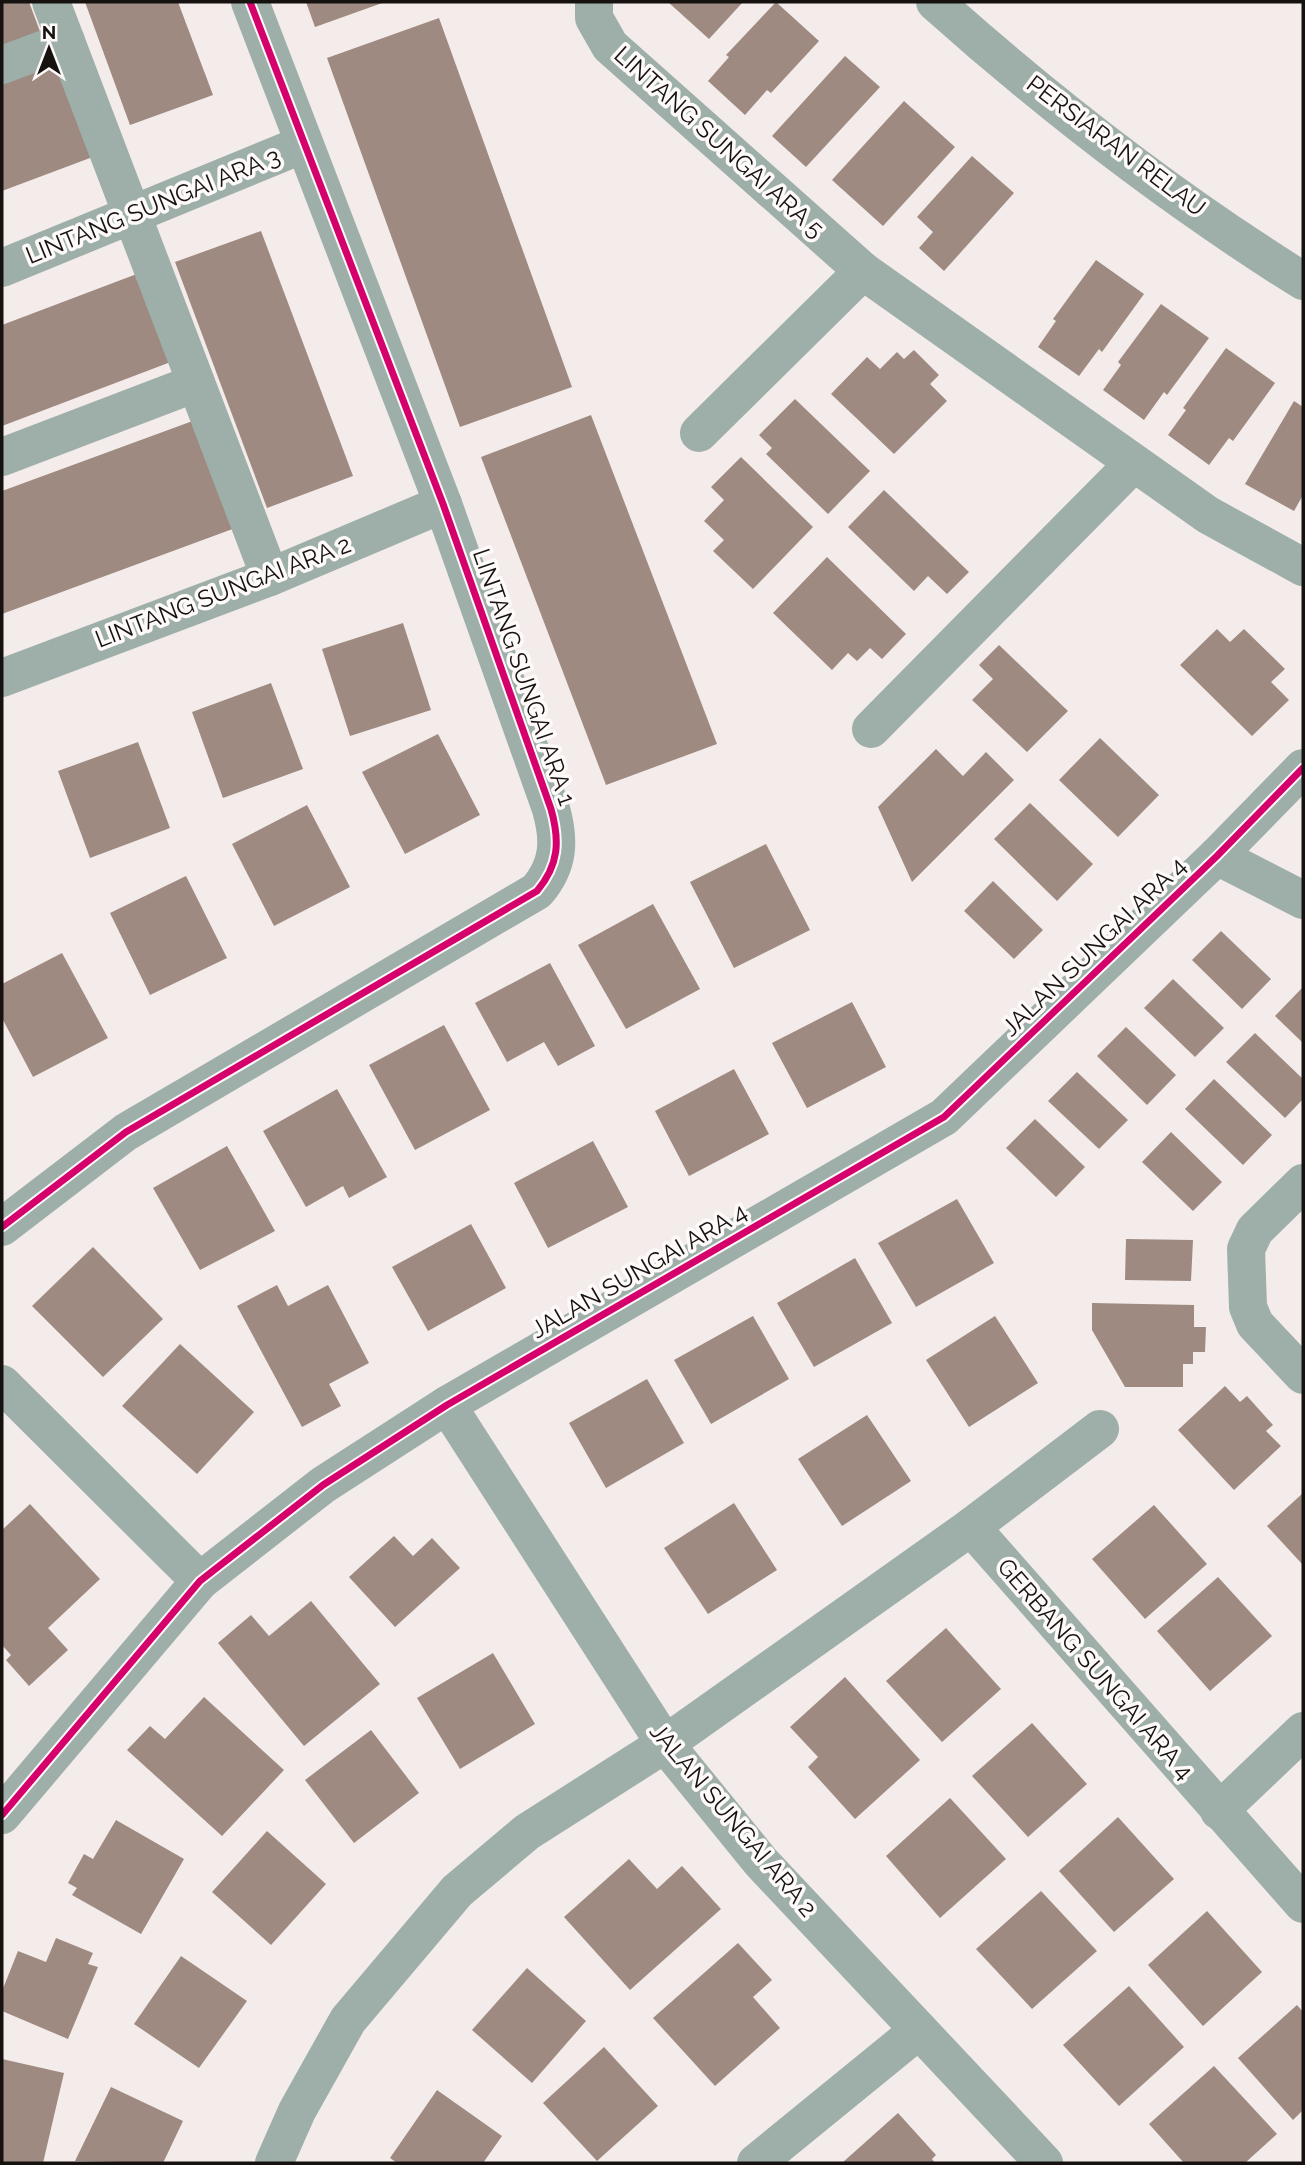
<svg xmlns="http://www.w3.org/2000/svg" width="1305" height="2165" viewBox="0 0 1305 2165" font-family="Raleway,sans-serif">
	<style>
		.building { fill: #9e8a80 }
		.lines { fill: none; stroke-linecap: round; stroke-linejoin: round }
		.minor { stroke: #9eafa9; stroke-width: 38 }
		.cycleway-casing { stroke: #fdfaf9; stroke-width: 11 }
		.cycleway { stroke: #d6006c; stroke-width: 7 }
		.labels { text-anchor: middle; stroke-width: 7; stroke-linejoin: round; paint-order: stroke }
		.street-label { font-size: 24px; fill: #161210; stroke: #fdfaf9 }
	</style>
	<rect width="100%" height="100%" fill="#f4ecea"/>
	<g class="building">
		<path d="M2,2H29L41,34L2,48Z"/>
		<path d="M85,2H178L213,95L130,125Z"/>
		<path d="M306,2H385L315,27Z"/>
		<path d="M668,2H743L709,39Z"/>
		<path d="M776,2L819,41L771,93L767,90L745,115L708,81L729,57L726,55Z"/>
		<path d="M439,18L572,387L460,427L327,58Z"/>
		<path d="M845,56L880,87L806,167L772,136Z"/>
		<path d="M62,61L98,155L2,191V84Z"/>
		<path d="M904,101L955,147L883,226L832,180Z"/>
		<path d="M972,156L1014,193L944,271L919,248L933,232L917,217Z"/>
		<path d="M261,231L353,476L267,508L175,262Z"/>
		<path d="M1096,260L1144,294L1102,352L1099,349L1079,376L1038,347L1056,321L1053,319Z"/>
		<path d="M142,272L176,360L2,426V325Z"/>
		<path d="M1161,304L1209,338L1167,395L1164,392L1144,420L1103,390L1121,365L1118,362Z"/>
		<path d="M1226,348L1275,383L1233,441L1229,438L1209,465L1168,435L1186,410L1183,408Z"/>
		<path d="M914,350L939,375L930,384L947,401L894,454L831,394L867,357L880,369L897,352L904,359Z"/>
		<path d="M795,399L870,471L828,514L766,454L772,448L759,435Z"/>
		<path d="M1294,401L1303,407V495L1294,511L1245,484Z"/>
		<path d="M591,415L717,744L606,785L481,457Z"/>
		<path d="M198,419L238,527L2,614V491Z"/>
		<path d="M741,457L813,527L753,589L713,551L724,540L704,521L724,500L711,487Z"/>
		<path d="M884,490L969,572L947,594L928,576L914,591L848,527Z"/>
		<path d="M827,557L906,634L882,659L870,648L857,661L848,653L832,670L773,613Z"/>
		<path d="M403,623L431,710L350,736L322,649Z"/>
		<path d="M1217,629L1230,642L1244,629L1285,669L1271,682L1289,700L1252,736L1180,665Z"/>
		<path d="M999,645L1068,711L1027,752L972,700L993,679L979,665Z"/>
		<path d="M271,683L303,769L223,798L192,712Z"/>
		<path d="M438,734L480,815L405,854L362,772Z"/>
		<path d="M1100,738L1159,795L1118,837L1059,780Z"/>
		<path d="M138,742L170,828L90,858L58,771Z"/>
		<path d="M936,749L963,776L986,752L1014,780L912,882L878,807Z"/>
		<path d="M1030,803L1093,864L1057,901L994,839Z"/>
		<path d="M307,805L350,887L274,926L232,844Z"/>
		<path d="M766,844L810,930L734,968L690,882Z"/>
		<path d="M186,876L227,958L150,995L110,913Z"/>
		<path d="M993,881L1043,930L1014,959L964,911Z"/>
		<path d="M653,904L700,989L626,1029L578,945Z"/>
		<path d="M1221,931L1271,979L1242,1009L1192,960Z"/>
		<path d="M62,953L108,1038L33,1077L2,1018V984Z"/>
		<path d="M550,963L595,1046L558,1066L544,1042L507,1062L475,1003Z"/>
		<path d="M1173,979L1224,1028L1195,1057L1144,1008Z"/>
		<path d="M1303,987V1043L1275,1016Z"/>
		<path d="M852,1002L886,1067L807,1108L772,1043Z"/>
		<path d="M444,1025L490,1110L415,1150L369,1065Z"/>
		<path d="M1126,1027L1176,1075L1147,1105L1097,1056Z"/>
		<path d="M1255,1033L1303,1079V1099L1285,1118L1226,1062Z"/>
		<path d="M734,1069L769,1134L689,1176L655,1111Z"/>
		<path d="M1077,1072L1128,1120L1099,1149L1048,1101Z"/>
		<path d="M1214,1079L1272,1135L1243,1165L1185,1109Z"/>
		<path d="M337,1089L387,1177L349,1198L343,1186L306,1207L263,1131Z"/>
		<path d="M1035,1119L1085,1167L1056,1197L1006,1148Z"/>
		<path d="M1171,1132L1222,1182L1193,1211L1142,1162Z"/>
		<path d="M593,1141L628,1207L548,1248L514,1183Z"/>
		<path d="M227,1146L275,1231L200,1270L153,1188Z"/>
		<path d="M957,1199L994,1263L916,1307L878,1243Z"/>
		<path d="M471,1224L506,1288L428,1331L392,1267Z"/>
		<path d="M1126,1239L1193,1240L1191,1281L1125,1280Z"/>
		<path d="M93,1247L163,1319L103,1377L32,1306Z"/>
		<path d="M855,1258L892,1323L814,1367L777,1303Z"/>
		<path d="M277,1285L288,1306L328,1285L369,1363L329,1384L341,1406L302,1427L237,1306Z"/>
		<path d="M1092,1303L1194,1305V1327H1206L1205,1352H1193V1364H1183V1387H1125L1092,1330Z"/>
		<path d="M753,1316L789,1379L711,1424L674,1360Z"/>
		<path d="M995,1316L1038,1383L969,1427L926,1360Z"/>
		<path d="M180,1344L254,1412L197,1474L122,1406Z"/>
		<path d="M647,1379L684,1443L606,1488L569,1423Z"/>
		<path d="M1225,1386L1240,1402L1247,1396L1273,1425L1266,1431L1281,1446L1234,1490L1178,1430Z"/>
		<path d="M867,1415L911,1481L842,1526L798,1459Z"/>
		<path d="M1303,1493V1565L1267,1526Z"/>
		<path d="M734,1503L777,1570L708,1614L664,1548Z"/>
		<path d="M30,1504L100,1579L48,1628L68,1650L29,1686L6,1660L11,1655L2,1645V1530Z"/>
		<path d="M1154,1505L1207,1564L1145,1619L1092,1559Z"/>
		<path d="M394,1536L413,1556L432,1538L460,1568L395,1627L349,1577Z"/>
		<path d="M1218,1577L1272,1636L1210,1691L1157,1631Z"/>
		<path d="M311,1601L380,1684L304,1746L218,1643L251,1615L269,1636Z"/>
		<path d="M946,1628L1001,1689L942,1742L886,1681Z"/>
		<path d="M493,1653L535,1724L460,1769L417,1698Z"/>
		<path d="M845,1677L920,1760L855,1819L808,1767L818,1757L790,1727Z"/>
		<path d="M204,1697L284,1770L222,1836L127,1750L150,1726L165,1739Z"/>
		<path d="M1032,1723L1087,1784L1028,1837L972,1776Z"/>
		<path d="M371,1730L419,1793L354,1843L305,1780Z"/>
		<path d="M950,1798L1006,1859L940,1918L886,1856Z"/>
		<path d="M1118,1817L1174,1879L1114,1932L1059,1871Z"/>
		<path d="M116,1820L184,1859L141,1934L72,1895L77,1888L68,1883L84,1854L93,1859Z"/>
		<path d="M267,1831L326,1884L271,1945L212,1892Z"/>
		<path d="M629,1859L657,1889L682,1866L721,1909L630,1990L564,1917Z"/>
		<path d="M1041,1891L1097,1951L1032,2009L976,1949Z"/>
		<path d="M1207,1911L1262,1972L1203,2026L1148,1965Z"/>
		<path d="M56,1938L93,1953L88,1964L98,1967L68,2039L2,2011V1991L18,1951L46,1962Z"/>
		<path d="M738,1943L772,1980L753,1997L780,2028L715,2086L653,2018Z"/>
		<path d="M181,1956L247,2001L199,2068L134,2024Z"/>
		<path d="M527,1968L586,2021L532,2083L472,2030Z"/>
		<path d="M1129,1986L1184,2047L1119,2106L1063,2045Z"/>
		<path d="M1297,2005L1303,2012V2110L1293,2120L1238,2058Z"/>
		<path d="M604,2047L658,2106L597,2161L543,2103Z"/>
		<path d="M2,2059L64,2073L43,2163H2Z"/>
		<path d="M1214,2066L1277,2134L1245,2163H1184L1149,2124Z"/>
		<path d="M111,2087L183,2121L163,2163L75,2161Z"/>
		<path d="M437,2090L502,2136L483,2163H397L390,2158Z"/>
		<path d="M898,2113L936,2155L932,2159L935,2163H842Z"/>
	</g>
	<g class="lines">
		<g class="minor">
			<path d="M51,2L270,577"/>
			<path d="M594,2V18L610,46L863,271L1208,515L1303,567"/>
			<path d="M935,2C1048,103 1175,201 1303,281"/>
			<path d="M2,65L66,41"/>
			<path d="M2,268L304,144"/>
			<path d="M699,433L863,271"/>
			<path d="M2,457L196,383"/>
			<path d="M2,678L270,577L443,504"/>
			<path d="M871,729L1134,463"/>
			<path d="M1217,856L1303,900"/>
			<path d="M1303,1183L1255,1230L1246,1249L1248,1307L1255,1324L1303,1375"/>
			<path d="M2,1227L126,1132L537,891C559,865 560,841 551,809L443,504L250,2"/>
			<path d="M2,1384L200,1581"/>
			<path d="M447,1405L665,1744L761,1862L1044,2163"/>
			<path d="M971,1527L1303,1904"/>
			<path d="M1219,1811L1303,1731"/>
			<path d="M2,1815L200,1581L323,1485L447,1405L944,1117L1217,856L1303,768"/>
			<path d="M274,2163L297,2111L348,2020L457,1891L527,1832L665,1744L971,1527L1100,1429"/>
			<path d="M756,2163L919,2030"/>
		</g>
		<g class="cycleway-casing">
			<g id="cycleway">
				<path d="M2,1227L126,1132L537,891C559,865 560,841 551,809L443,504L250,2"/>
				<path d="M2,1815L200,1581L323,1485L447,1405L944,1117L1217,856L1303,768"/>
			</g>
		</g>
		<use href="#cycleway" class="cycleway"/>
	</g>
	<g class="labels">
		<g class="street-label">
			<text transform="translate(719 142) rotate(42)" y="8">LINTANG SUNGAI ARA 5</text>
			<text transform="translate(1116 146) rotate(37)" y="8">PERSIARAN RELAU</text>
			<text transform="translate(153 206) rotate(-22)" y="8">LINTANG SUNGAI ARA 3</text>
			<text transform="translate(223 592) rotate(-21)" y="8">LINTANG SUNGAI ARA 2</text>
			<text transform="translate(524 677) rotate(71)" y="8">LINTANG SUNGAI ARA 1</text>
			<text transform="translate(1094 947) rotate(-44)" y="8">JALAN SUNGAI ARA 4</text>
			<text transform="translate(639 1271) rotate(-30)" y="8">JALAN SUNGAI ARA 4</text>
			<text transform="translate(1095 1669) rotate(49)" y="8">GERBANG SUNGAI ARA 4</text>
			<text transform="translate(733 1820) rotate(50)" y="8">JALAN SUNGAI ARA 2</text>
		</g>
	</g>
	<rect width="1305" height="2165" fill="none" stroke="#161210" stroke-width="7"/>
	<g transform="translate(49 49)" stroke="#fdfaf9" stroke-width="5" paint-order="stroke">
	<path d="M0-5L12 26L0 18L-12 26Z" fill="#161210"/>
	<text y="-10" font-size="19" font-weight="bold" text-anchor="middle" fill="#161210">N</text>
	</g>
</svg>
